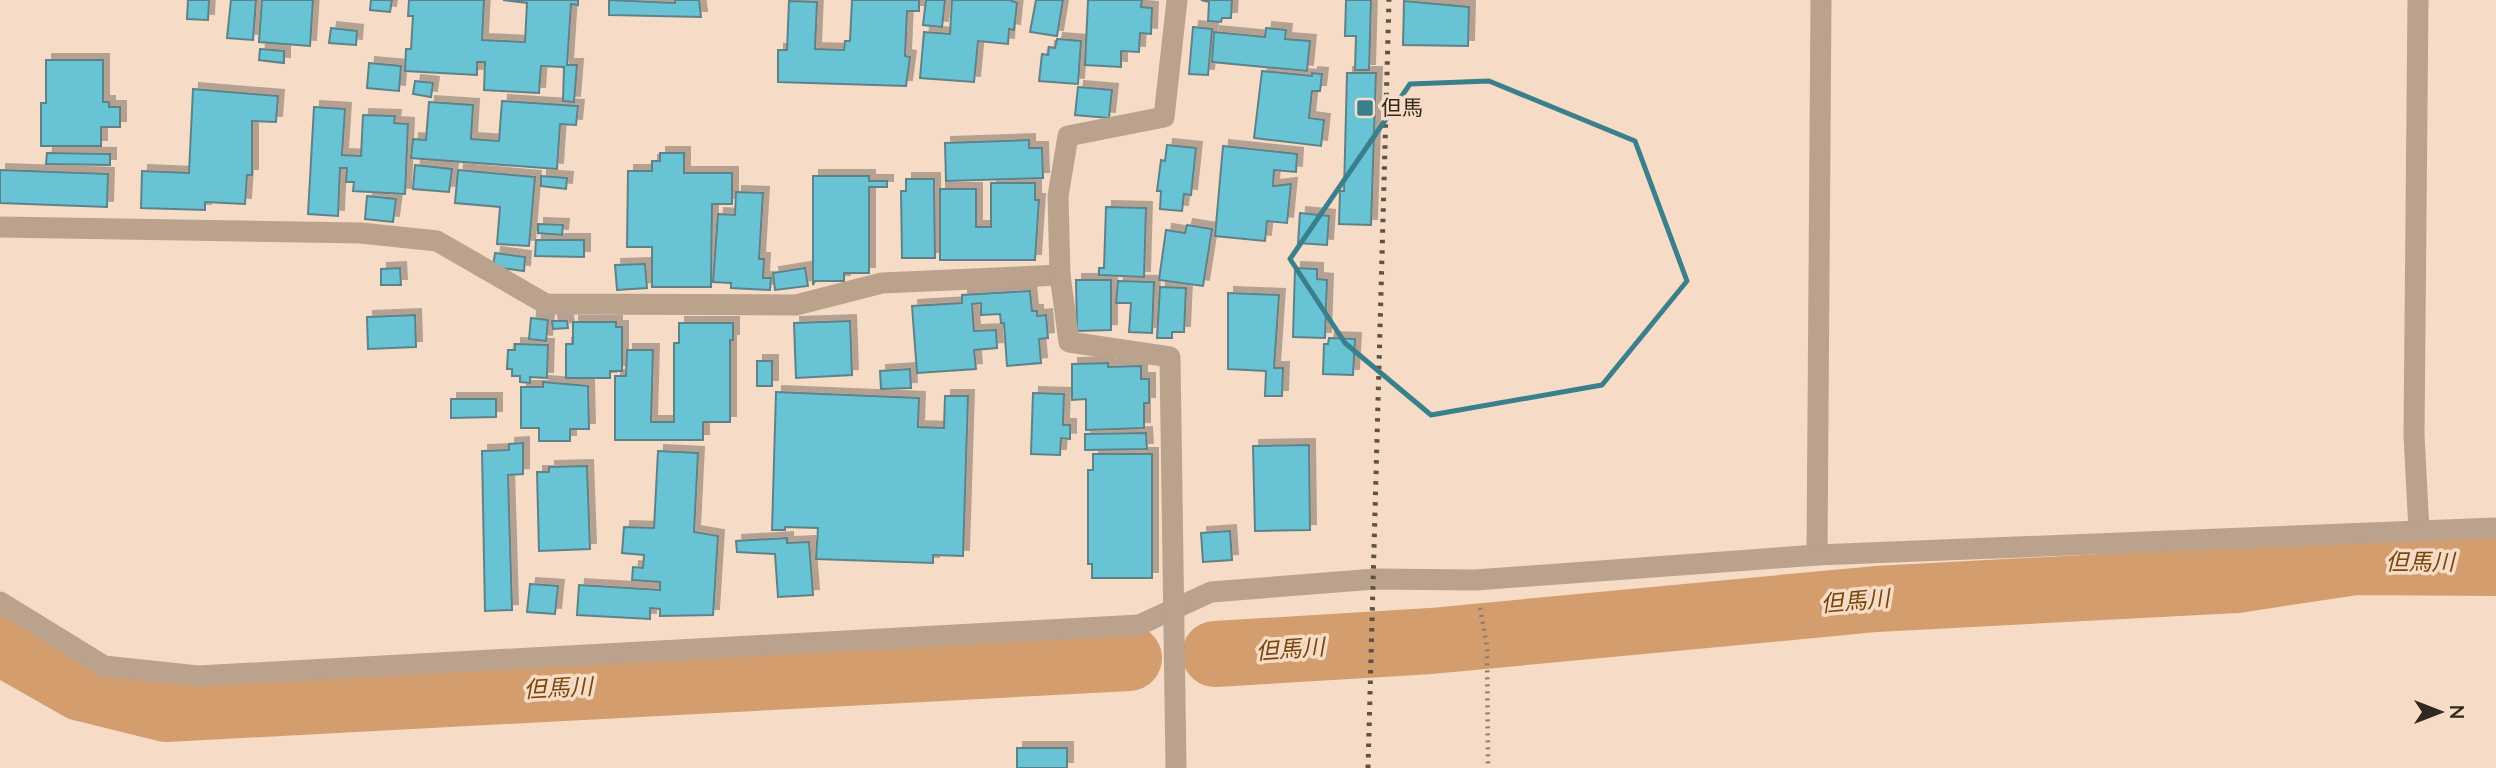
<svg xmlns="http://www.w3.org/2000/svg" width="2496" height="768" viewBox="0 0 2496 768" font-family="Lato,'Noto Sans JP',sans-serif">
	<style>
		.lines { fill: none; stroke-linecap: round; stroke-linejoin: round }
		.river { stroke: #d39d6d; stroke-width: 66 }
		.building { fill: #68c3d5; stroke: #5f8289; stroke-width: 2; filter: url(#shadow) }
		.path { stroke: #8e7d6e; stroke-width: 4.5; stroke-dasharray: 2 5; stroke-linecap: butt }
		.minor { stroke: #baa28d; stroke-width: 21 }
		.rail { stroke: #5e5145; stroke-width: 5; stroke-dasharray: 3.5 7; stroke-linecap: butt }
		.marked { fill: none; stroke: #3a808c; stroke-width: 5; stroke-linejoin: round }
		.poi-dot { fill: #3a808c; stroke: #f6dcc6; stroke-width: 2.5 }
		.labels { text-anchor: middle; stroke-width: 7; stroke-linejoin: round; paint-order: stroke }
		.poi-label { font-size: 21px; fill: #30271e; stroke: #f6dcc6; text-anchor: start }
		.water-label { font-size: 23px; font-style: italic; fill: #79460b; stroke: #f6dcc6 }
	</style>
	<defs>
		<filter id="shadow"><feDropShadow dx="6" dy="-6" stdDeviation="0" flood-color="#0004"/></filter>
	</defs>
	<rect width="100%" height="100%" fill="#f6dcc6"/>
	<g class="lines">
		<g class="river">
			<path d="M0,642L81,688L166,709L1129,658"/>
			<path d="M1215,654L1431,641L1876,599L2236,580L2355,562L2496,563"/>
		</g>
	</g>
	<g class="building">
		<path d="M188,0H209L208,20L187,19Z"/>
		<path d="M231,0H256L253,40L227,38Z"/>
		<path d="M262,0H313L310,46L259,42Z"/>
		<path d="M371,0H392L390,12L370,10Z"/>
		<path d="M409,0H484L482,40L525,42L527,3L503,0H578V5L571,4L567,65H577L574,102L563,101L564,67L541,66L539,93L484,90L485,62H477V75L405,71L406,49H411L413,16H408Z"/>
		<path d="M609,0L675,3V0H699L701,17L609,15Z"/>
		<path d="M852,0H919V11H907L905,56L910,57L906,86L778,82V50H787L789,1L817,2L815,49L844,50L845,41H850Z"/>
		<path d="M926,0H945L942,27L923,25Z"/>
		<path d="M952,0H1010L1017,3L1014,30L1009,29L1008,44L978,41L974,82L920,78L924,32L950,34Z"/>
		<path d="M1036,0H1063L1057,36L1030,32Z"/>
		<path d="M1088,0H1142L1141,7L1152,8L1151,34L1140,33L1139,52L1121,51V67L1085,65Z"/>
		<path d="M1201,0H1232L1231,18H1222L1221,22L1208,21L1209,2Z"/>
		<path d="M1346,0H1371L1369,70H1355L1356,36H1345Z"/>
		<path d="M1404,1L1469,7L1468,46L1403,45Z"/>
		<path d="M1193,27L1212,29L1208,75L1189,74Z"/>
		<path d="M331,28L357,31L356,45L329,43Z"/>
		<path d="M1266,28L1286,30L1285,39L1310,41L1307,71L1212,62L1214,32L1265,37Z"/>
		<path d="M1057,39L1081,41L1078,84L1039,81L1042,54L1048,55L1049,47L1055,48Z"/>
		<path d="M260,49L284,51V63L259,60Z"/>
		<path d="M46,60H103V102H109V107H120V127H101V146H41V103H46Z"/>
		<path d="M369,63L401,66L399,91L367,88Z"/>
		<path d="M1262,71L1312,76V73L1322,74L1320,91H1312L1309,118L1324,120L1321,146L1254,138Z"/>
		<path d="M1347,73H1376L1371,225L1339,224L1340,191H1344Z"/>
		<path d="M415,81L433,83L431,97L413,94Z"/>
		<path d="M1078,87L1112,90L1109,118L1075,115Z"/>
		<path d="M193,89L278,96L276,122L252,121V175H247L245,204L205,202V210L141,208L142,171L189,173Z"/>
		<path d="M502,101L578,106L576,125L560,124L557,169L411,158L413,139L426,140L429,102L473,105L471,139L499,141Z"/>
		<path d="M314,107L345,109L342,155L361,156L363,115L395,116L394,123L408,124L405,194L353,191L354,182H346L347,168H340L338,216L308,214Z"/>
		<path d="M1029,140V148H1042L1043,178L946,181L945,143Z"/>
		<path d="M1167,145L1196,148L1191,195L1184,194L1182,211L1160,209L1161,191H1157L1161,160L1165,161Z"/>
		<path d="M1223,146L1297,154L1296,172L1274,170L1273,186L1291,184L1287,223L1267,221L1265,241L1215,236Z"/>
		<path d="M47,153L110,154V165L46,164Z"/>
		<path d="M660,153H684V173H732V204H712L711,287H652V247H627L628,171H652V161H660Z"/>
		<path d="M415,165L452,169L449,192L413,189Z"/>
		<path d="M0,170L108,174L107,207L0,203Z"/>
		<path d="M458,170L535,177L529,246L497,244L500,207L455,203Z"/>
		<path d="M541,176L567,178L566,189L541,186Z"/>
		<path d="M813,176H869V181H887V187H869V273H844V281H815L813,285Z"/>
		<path d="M906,179H934L935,258H902L901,191H906Z"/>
		<path d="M991,183H1035V200H1039L1035,260H940V189H976V227H991Z"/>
		<path d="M736,192L763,193L759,259H764L763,278H771L770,290L731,288V283L713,282L718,214L735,215Z"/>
		<path d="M367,196L396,199L393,222L365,219Z"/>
		<path d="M1106,207L1146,208L1144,277L1099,275V268H1104Z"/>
		<path d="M1300,213L1329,216L1327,245L1298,243Z"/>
		<path d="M538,224L563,225L562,235L538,233Z"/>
		<path d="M1187,225L1212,229L1203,286L1159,280L1166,230L1185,233Z"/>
		<path d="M536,240H584V257L535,256Z"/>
		<path d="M495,253L525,257L524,271L493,267Z"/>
		<path d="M645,264L647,288L617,290L615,265Z"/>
		<path d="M400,268L401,285H381V269Z"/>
		<path d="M805,268L808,286L775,290L773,273Z"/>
		<path d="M1295,268L1317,269V279L1327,280L1325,338L1293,337Z"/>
		<path d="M1076,280H1111V330L1077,331Z"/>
		<path d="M1118,281L1154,282L1152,333L1129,332L1131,303H1116Z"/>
		<path d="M1160,287L1186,288L1184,332H1172V338H1157Z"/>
		<path d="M1030,291L1032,311H1037V316L1046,315L1048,338L1039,339L1041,363L1007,366L1004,323H1001L1000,314L981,315V303L972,304L974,331L996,330L997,348L974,350L976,369L917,373L912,306L962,303V295Z"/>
		<path d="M1228,293L1279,295L1274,368H1283L1282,396H1265L1266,371L1228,369Z"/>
		<path d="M415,315L416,347L368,349L367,317Z"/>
		<path d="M531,318L548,320L546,341L529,339Z"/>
		<path d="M552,321H567L568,328L553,329Z"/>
		<path d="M850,321L852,375L796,378L794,323Z"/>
		<path d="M573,322H616V327H622V371H610V378H566V344H573Z"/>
		<path d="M679,323H733V340H730V422H703V440H615V376H626L627,350H653L651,422H674V343H679Z"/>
		<path d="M1329,338L1355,339L1353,375L1323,374L1324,344H1328Z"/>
		<path d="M515,344L548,345L547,378L530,377V383L520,382V376H512V369H507L508,350H515Z"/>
		<rect x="757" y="361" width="15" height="25"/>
		<path d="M1108,363V367L1141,366V379H1149V403H1144V428L1086,430V399L1072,400V364Z"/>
		<path d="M910,369L911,388L881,389L880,371Z"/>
		<path d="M543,382L588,386L589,429H570V441H539V428H521V387H543Z"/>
		<path d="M776,392L919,398L918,427L944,428L945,396H968L963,556L933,555V563L816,559L818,528L785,527V530H772Z"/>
		<path d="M1033,393L1064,394L1063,425H1070V439L1061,438L1060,455L1031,454Z"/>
		<path d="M451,399H496V417L451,418Z"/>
		<path d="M1146,433L1147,449L1085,450V434Z"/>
		<path d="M523,443V474L508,475L512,610L485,611L482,451L509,450V444Z"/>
		<path d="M1309,445L1310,530L1255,531L1253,446Z"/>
		<path d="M658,451L698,453L694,532L718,536L713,615L660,616V609L650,608V619L577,615L579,585L660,590V582L632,580L633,567L643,568L644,555L622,553L624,527L654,528Z"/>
		<path d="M1093,454H1152V578H1092V564H1088V470H1093Z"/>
		<path d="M587,466L590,549L539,551L537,472H549V467Z"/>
		<path d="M1230,531L1232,560L1203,562L1201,533Z"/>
		<path d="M787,538V543L809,542L813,595L778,597L775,554L737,552L736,541Z"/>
		<path d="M530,584L558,586L555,614L527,612Z"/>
		<rect x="1017" y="748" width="50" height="20"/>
	</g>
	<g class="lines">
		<path class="path" d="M1480,608L1487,646L1488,768"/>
		<g class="minor">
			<path d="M2418,0L2414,435L2419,531"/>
			<path d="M0,227L361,233L437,241L546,304L796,305L882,283L1060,275"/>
			<path d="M1817,555L1821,0"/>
			<path d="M0,602L104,666L198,676L1139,625L1211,592L1375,579L1475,580L1817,555L2496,528"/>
			<path d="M1176,768L1170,357L1069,342L1060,275L1058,196L1068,136L1164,117L1177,0"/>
		</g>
		<path class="rail" d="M1368,768L1389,0"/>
	</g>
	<path class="marked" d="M1489,81L1635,141L1687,281L1602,385L1431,415L1345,343L1290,259L1410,84Z"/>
	<rect class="poi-dot" x="1356" y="99" width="18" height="18" rx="3.5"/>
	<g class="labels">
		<g class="poi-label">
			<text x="1381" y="115">但馬</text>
		</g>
		<g class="water-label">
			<text x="2420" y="570">但馬川</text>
			<text transform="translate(1855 601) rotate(-5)" y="8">但馬川</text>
			<text transform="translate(1290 649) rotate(-4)" y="8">但馬川</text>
			<text transform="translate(558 688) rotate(-3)" y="8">但馬川</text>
		</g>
	</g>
	<g transform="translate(2440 712) rotate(90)" stroke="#f6dcc6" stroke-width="5" paint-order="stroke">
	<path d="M0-5L12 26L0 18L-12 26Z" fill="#30271e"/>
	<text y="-10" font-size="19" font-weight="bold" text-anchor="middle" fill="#30271e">N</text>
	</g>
</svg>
